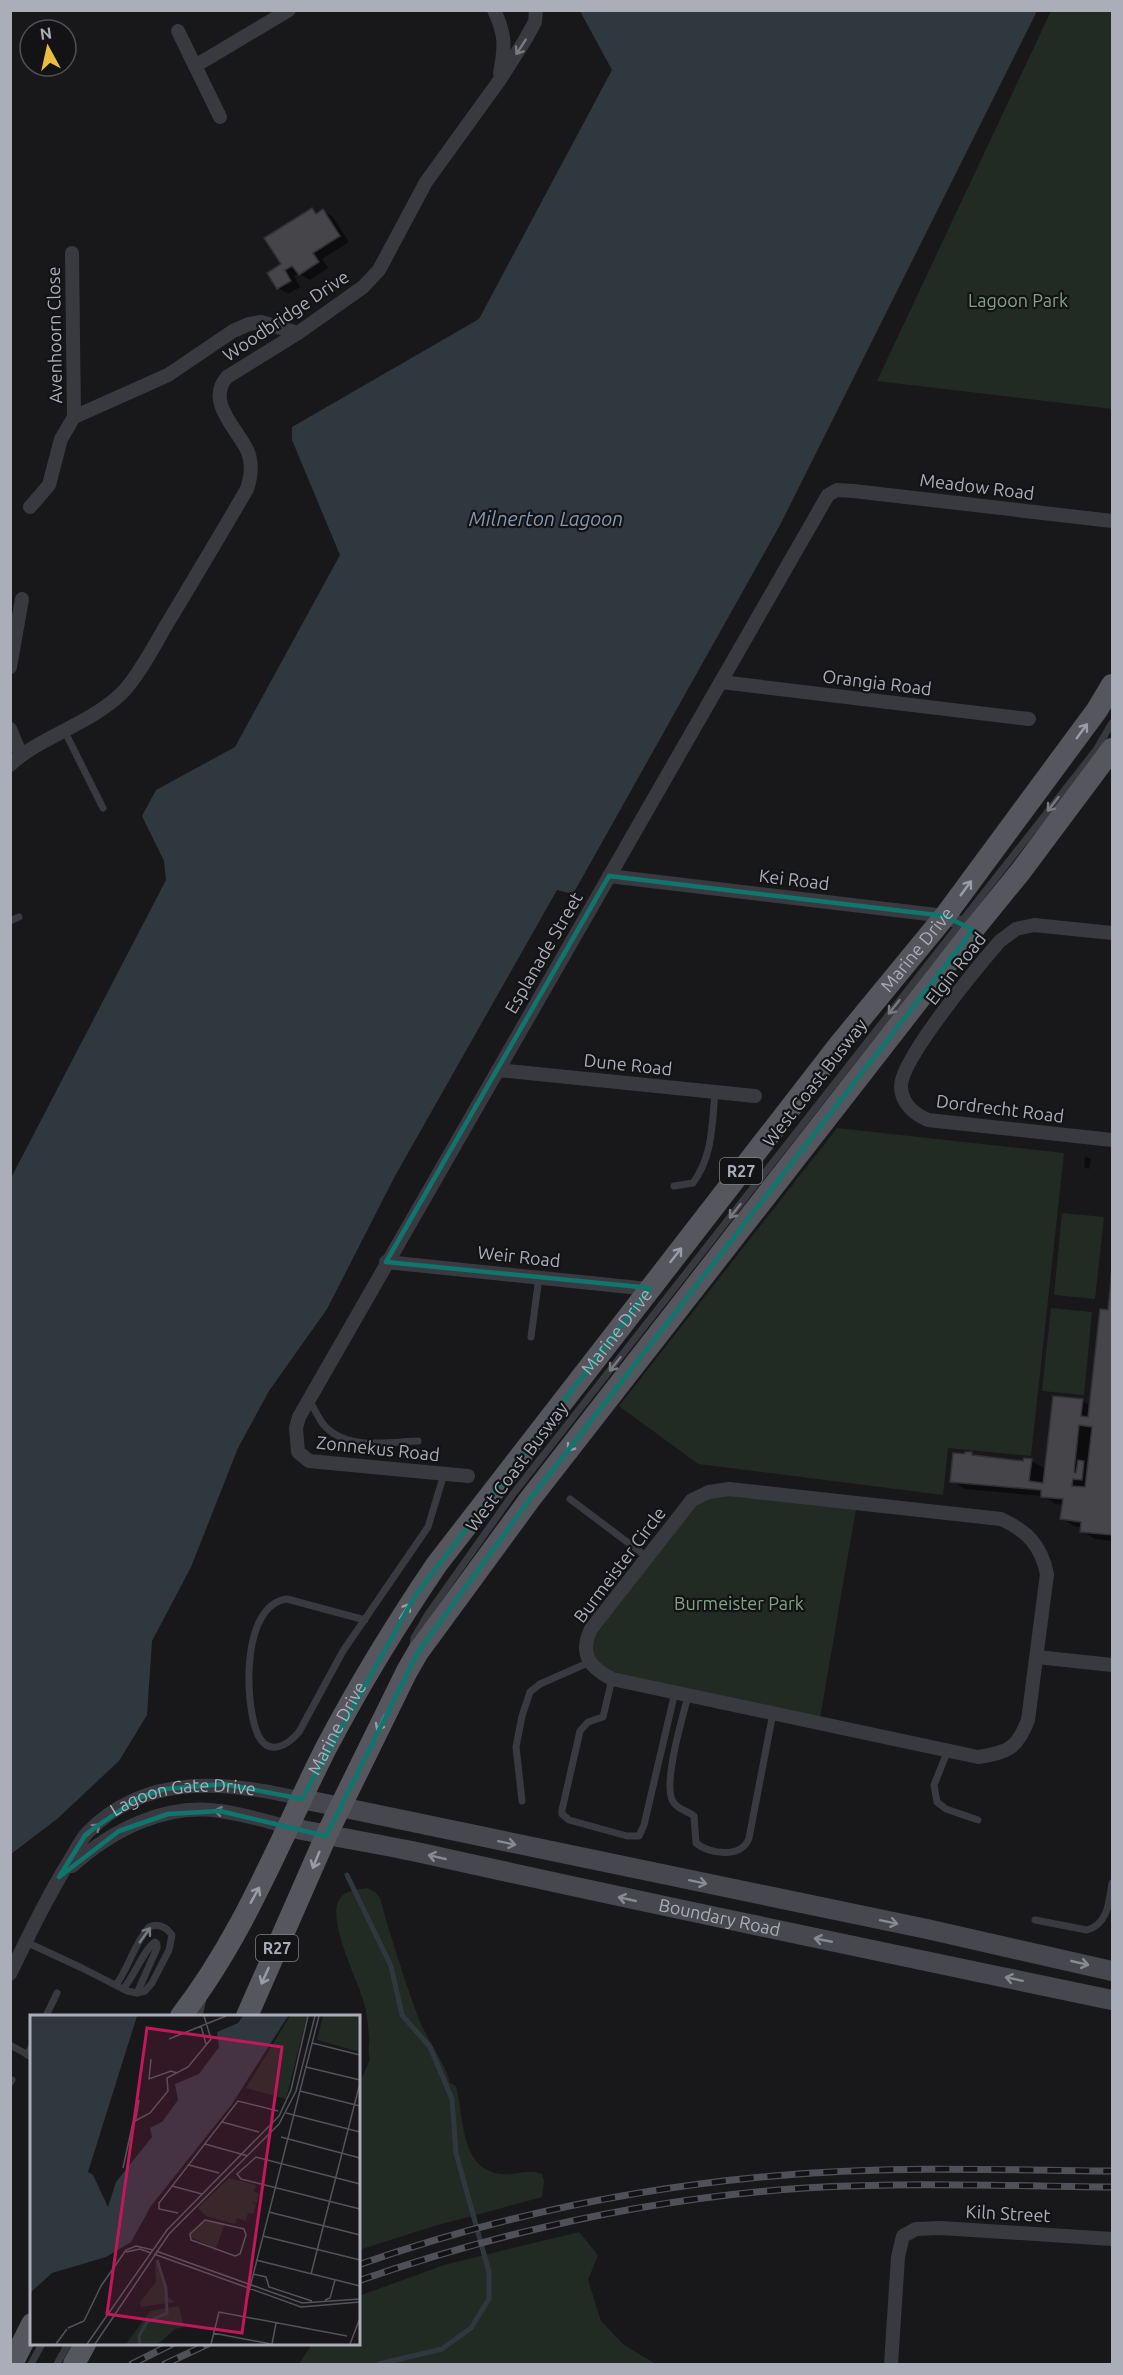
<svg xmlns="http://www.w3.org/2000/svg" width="1123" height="2375" viewBox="0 0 1123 2375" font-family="Ubuntu,sans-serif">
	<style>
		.green { fill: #222a24 }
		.water { fill: #30383f }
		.shadow { fill: #0007 }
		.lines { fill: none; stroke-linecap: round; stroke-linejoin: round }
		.stream { stroke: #30383f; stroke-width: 5 }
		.building { fill: #45454a; stroke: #323236; stroke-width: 1.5; fill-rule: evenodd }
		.service { stroke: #393a3f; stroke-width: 7 }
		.minor { stroke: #393a3f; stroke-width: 14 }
		.secondary { stroke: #47484f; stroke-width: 20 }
		.primary { stroke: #55565e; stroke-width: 22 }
		.rail-casing { stroke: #505158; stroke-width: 7 }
		.rail { stroke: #131315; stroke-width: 4.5; stroke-dasharray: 14; stroke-linecap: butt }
		.oneway { stroke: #787a82 }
		.oneway2 { stroke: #9a9ca7 }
		.oneway3 { stroke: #888a94 }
		.marked { fill: none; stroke: #0f766e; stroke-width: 4.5; stroke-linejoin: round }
		.labels { text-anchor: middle; stroke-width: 4.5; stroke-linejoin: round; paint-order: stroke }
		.shield { fill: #131315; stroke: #7d8088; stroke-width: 1.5 }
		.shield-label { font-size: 16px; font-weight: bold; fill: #abaeb9 }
		.park-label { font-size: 18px; fill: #83a387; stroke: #131315 }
		.street-label { font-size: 18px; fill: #abaeb9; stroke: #131315 }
		.water-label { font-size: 20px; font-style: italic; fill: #8499b2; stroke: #131315 }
		.inset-river { fill: none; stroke: #30383f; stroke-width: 3 }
		.inset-road { fill: none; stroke: #53545a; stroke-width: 1.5 }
		.view { fill: #c2185b; fill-opacity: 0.15; stroke: #c2185b; stroke-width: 3 }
		.inset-edge { fill: none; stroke: #abaeb9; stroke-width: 3 }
	</style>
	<rect width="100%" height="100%" fill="#18181a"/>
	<g class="green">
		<path d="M1051,11H1112V409L877,381Z"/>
		<path d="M837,1128L1064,1153L1031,1456L948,1448L943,1495L698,1464L619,1406Z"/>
		<path d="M1062,1213L1104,1217L1095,1299L1054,1295Z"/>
		<path d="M1051,1308L1092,1312L1084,1395L1042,1391Z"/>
		<path d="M709,1492L857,1503L819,1724L597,1669L587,1637L692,1500Z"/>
		<path d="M368,1888L375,1892L380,1898C391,1939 404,1978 418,2017C426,2038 446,2064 450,2083L456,2086C464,2116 460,2170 501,2174C515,2176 528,2168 542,2174L544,2181L542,2197L431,2227L359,2250V2085L370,2059C367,2050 370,2045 369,2036C368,2026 367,2013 364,2003C358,1980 327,1922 339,1900C344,1890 358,1889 368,1888Z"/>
		<path d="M579,2232L598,2255L588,2280L601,2321L624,2345L656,2364H299L312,2344H358L359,2296L444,2265Z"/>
	</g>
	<path class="water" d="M580,11H1037L780,525L573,894L557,890L395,1176L327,1309L269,1391L238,1448L191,1567L152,1641L147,1715L119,1761L57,1819L11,1854V1178L166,880L164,861L142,816L156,790L235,747L340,555L292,440V427L479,319L612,70Z"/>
	<g class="shadow">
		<path d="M312,210L319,214L323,211L333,217L349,242L322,259L328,268L310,280L299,274L294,276L300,287L288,294L278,288L283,265Z"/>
		<path d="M1085,1157L1091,1159L1089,1169L1084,1167Z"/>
		<path d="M1112,1280V1541L1095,1539L1081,1531L1082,1527H1076L1062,1519L1063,1505L1056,1504L1042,1496L965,1489L951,1481L972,1454L978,1457L1024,1462L1031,1461L1046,1469L1082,1401L1090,1405L1109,1311Z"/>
	</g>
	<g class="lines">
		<path class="stream" d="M347,1875L391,1966L402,2015L430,2047L452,2099L456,2153L489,2272V2299L471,2328L442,2349L379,2364"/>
	</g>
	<g class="building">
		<path d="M312,208L316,214L323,209L340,236L313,253L319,262L299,275L292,266L285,270L291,281L277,289L267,273L281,264L264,238Z"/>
		<path d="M1112,1267V1535L1080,1532L1081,1522L1060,1519L1063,1499L1041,1497V1490L950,1482L953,1453L965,1454V1452H972V1455L1023,1461L1024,1458L1032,1459L1029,1481L1043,1483L1053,1396L1083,1399L1081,1416L1088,1417L1100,1309L1108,1310ZM1079,1425L1092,1427L1085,1487L1072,1486L1073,1479L1082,1480L1084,1461L1078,1460L1076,1473L1074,1472Z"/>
	</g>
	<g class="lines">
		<g class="service">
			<path d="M65,732L103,808"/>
			<path d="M10,921L19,917"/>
			<path d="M674,1186L693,1183C713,1156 712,1124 715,1092"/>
			<path d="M531,1337L539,1277"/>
			<path d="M309,1399C313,1407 318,1417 323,1424C345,1451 388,1442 418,1441"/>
			<path d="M570,1499L647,1557"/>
			<path d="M365,1620L287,1599C241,1605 244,1703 258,1735C269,1757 288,1745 299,1732L343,1651L428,1527L444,1474"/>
			<path d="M413,1645L414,1638L428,1614L513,1494L1096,750L1112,723"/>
			<path d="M612,1679L603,1717L588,1722L580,1731L562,1810V1814L569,1820L627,1836H639L644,1825L675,1692"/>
			<path d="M688,1696C683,1716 661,1788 674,1803C679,1810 688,1811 694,1816L696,1843C709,1854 742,1859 749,1838L773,1713"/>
			<path d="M948,1750L934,1785L937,1802L946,1809L978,1820"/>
			<path d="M522,1801L516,1747L522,1716L530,1692L540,1684L590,1662"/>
			<path d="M1035,1920L1087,1930C1108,1924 1109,1902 1112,1883"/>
			<path d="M26,1942L82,1968L127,1991L137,1993L145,1991L152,1983L169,1950L172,1935C166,1927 158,1923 149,1927C134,1944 129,1967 116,1985"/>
			<path d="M123,1989C134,1977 144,1949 155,1942L157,1944V1948L137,1993"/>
			<path d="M46,2016L57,1993"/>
			<path d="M199,2016L203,1999"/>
			<path d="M10,2045L32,2057"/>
			<path d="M27,2055L32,2046"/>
			<path d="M10,2083L12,2080"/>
			<path d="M31,2364L42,2344"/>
			<path d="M57,2364L68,2344"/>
		</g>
		<g class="minor">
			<path d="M494,10C506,35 505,47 500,73"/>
			<path d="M178,31L220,117"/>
			<path d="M195,66L289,10"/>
			<path d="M72,253L74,417L168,375L233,331L249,324L261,322L298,333"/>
			<path d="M30,507L49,485L61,439L74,417"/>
			<path d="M10,667L22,599"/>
			<path d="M721,682L1029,719"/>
			<path d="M10,729L21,755"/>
			<path d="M10,765C41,736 89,725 122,693C138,677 155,644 167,624C194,579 221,534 247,489C251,477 253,465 248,452C238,429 205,402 227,377L298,333L363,287L379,270L426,182L499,81L525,40L535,22L536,10"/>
			<path d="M609,876L945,916L973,930"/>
			<path d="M1112,933L1034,925L1016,929L1000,941C979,965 901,1059 901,1086C901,1103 914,1114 928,1120L1112,1140"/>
			<path d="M498,1070L755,1096"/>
			<path d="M386,1262L649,1289"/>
			<path d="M468,1476L309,1461L298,1452L296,1428L299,1417L828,495L837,490L854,491L1112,521"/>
			<path d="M729,1489L1001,1519C1027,1531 1041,1545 1047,1574L1028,1720C1017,1749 1008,1752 978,1757L612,1679C589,1667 579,1654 591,1629L692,1500L709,1492Z"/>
			<path d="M1037,1657L1112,1665"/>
			<path d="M72,1866C112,1830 165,1803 220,1811C243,1814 266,1821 288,1827"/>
			<path id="s1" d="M10,1974C29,1935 47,1897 70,1860C75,1852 80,1841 87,1833C146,1772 227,1781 302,1799"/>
			<path d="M891,2364L898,2257L903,2236L916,2229L941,2228L1112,2239"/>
		</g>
		<g class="secondary">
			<path d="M302,1799L927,1929L1112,1971"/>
			<path id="s2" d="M288,1827C334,1837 380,1844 426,1854C654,1905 883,1952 1112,2000"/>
		</g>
		<g class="primary">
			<path id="s3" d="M181,2016C244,1935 280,1839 326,1748C359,1685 397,1623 437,1564L839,1045L945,916L1097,710L1112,685"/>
			<path d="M247,2016L326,1836L407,1671L418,1652L530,1499L973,930L1021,871L1112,749"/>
			<path d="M12,2364L32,2324"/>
			<path d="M74,2364L85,2344"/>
		</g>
		<g class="rail-casing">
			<g id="rail">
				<path d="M358,2265C501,2215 648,2185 798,2174C903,2166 1008,2170 1112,2171"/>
				<path d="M358,2281C503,2231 652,2198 805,2188C907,2182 1010,2186 1112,2187"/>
				<path d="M132,2364L172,2344"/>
				<path d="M165,2364L208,2344"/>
			</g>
		</g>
		<use href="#rail" class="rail"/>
	</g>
	<defs><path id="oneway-shaft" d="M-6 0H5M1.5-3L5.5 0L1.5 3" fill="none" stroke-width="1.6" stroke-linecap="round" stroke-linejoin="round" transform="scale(1.5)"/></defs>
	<g class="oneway">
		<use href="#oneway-shaft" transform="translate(521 47) rotate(123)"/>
		<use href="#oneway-shaft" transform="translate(1053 804) rotate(128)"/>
		<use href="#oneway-shaft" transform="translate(894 1007) rotate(128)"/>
		<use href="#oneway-shaft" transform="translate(735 1211) rotate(128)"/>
		<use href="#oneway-shaft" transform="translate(615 1364) rotate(128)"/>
		<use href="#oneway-shaft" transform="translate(223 1812) rotate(-170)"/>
		<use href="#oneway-shaft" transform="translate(93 1830) rotate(-41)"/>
		<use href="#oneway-shaft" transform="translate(145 1935) rotate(-54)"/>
	</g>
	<g class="oneway2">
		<use href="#oneway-shaft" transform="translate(1082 731) rotate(-54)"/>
		<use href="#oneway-shaft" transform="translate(966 888) rotate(-54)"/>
		<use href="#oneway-shaft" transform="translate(676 1255) rotate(-52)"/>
		<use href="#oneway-shaft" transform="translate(573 1444) rotate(128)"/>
		<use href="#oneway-shaft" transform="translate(405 1611) rotate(-56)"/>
		<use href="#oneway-shaft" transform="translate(381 1723) rotate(116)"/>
		<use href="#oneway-shaft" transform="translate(316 1860) rotate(112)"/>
		<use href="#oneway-shaft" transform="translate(255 1895) rotate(-61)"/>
		<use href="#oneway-shaft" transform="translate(265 1976) rotate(114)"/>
	</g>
	<g class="oneway3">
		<use href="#oneway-shaft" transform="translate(507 1843) rotate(12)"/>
		<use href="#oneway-shaft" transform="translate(437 1857) rotate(-167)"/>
		<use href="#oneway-shaft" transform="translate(698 1882) rotate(12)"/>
		<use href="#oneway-shaft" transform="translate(627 1899) rotate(-167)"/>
		<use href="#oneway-shaft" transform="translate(889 1922) rotate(12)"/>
		<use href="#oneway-shaft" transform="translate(823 1940) rotate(-169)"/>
		<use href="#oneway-shaft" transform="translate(1080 1963) rotate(13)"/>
		<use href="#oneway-shaft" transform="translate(1014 1979) rotate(-168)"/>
	</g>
	<path class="marked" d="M609,876L945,916L973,930L530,1499L418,1652L326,1836L220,1811L168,1814L119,1831L59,1877L86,1834L138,1798L165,1789L224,1784L302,1799L415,1596L650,1288L386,1262Z"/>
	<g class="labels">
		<g class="shield">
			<rect x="720" y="1158" width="42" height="26" rx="4.5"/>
			<rect x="256" y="1935" width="42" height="26" rx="4.5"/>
		</g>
		<g class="shield-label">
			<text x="741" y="1177">R27</text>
			<text x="277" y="1954">R27</text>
		</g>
		<g class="park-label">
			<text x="1018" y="307">Lagoon Park</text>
			<text x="739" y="1610">Burmeister Park</text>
		</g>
		<g class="street-label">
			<text transform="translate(286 316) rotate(-34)" y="6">Woodbridge Drive</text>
			<text transform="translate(55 335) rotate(-91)" y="6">Avenhoorn Close</text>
			<text transform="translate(977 487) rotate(7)" y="6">Meadow Road</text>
			<text transform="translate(877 683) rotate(7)" y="6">Orangia Road</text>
			<text transform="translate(794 880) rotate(7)" y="6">Kei Road</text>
			<text dy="6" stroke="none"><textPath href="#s3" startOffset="1300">Marine Drive</textPath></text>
			<text transform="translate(544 953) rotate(-60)" y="6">Esplanade Street</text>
			<text transform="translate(956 969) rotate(-52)" y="6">Elgin Road</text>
			<text transform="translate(628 1065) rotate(6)" y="6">Dune Road</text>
			<text transform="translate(815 1083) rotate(-52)" y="6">West Coast Busway</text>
			<text transform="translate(1000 1109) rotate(7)" y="6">Dordrecht Road</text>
			<text transform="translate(519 1257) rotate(6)" y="6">Weir Road</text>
			<text dy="6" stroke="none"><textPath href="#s3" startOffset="814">Marine Drive</textPath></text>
			<text transform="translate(378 1449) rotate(6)" y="6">Zonnekus Road</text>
			<text transform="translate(517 1467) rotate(-53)" y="6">West Coast Busway</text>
			<text transform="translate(620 1565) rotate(-53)" y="6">Burmeister Circle</text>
			<text dy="6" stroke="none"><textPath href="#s3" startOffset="328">Marine Drive</textPath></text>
			<text dy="6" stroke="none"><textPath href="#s1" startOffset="268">Lagoon Gate Drive</textPath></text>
			<text dy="6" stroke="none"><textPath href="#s2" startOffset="441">Boundary Road</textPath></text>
			<text transform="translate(1008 2214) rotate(3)" y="6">Kiln Street</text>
		</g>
		<g class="water-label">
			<text x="546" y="526">Milnerton Lagoon</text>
		</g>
	</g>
	<g transform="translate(30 2015)">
		<rect width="330" height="330" fill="#18181a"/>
		<path d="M260,1H277L256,84L216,73ZM293,1H330V37L287,25ZM199,163L226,170L224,177L229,178L227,188L221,187L226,189L224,199L218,198L216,206L207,203L205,209L176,201L168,193ZM175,205L195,208L186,234L159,221ZM129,246L137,281L145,287L111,292L110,287L126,267L125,249ZM149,291L154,312L145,314L128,329H96L120,296Z" fill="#222a24"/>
		<path d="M0,1H107L58,157L63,160L78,192L86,167L122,122L120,113L132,107L148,85L145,69L169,59L189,32L187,17L208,8L213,1H258L202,89L121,191L101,227L76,242L22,258L0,278Z" fill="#30383f"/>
		<path class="inset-river" d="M110,329L109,321L117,307L137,298L136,273L127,245"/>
		<path class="inset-road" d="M171,11L176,29M139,24L196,1M282,28L330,40M121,44L119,64L141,56L147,58M276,52L330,65M270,76L330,91M256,98L330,117M106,104L109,85M192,107L229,117M251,122L330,143M175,129L218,141M159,150L189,158M93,153L103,107L120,98L138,76L137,63L158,52L181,24L174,1M330,169L226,142L207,159L211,164L330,194M142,171L172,179M239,197L330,220M148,198L129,194V188L208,86L248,96M175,205L214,214L216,220L210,239L205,241L161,225L160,219ZM233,221L330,245M126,236L272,288L330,284M96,237L110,234L121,238M124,239L271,292L330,287M226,245L330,271M223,259L236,262L239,272L282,286M281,259L330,68M217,284L289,1M295,285L300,283L305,265M38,313L54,306L71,271L96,235L106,231L123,235M183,318L241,329M26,329L37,314M57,329L137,215L249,101L261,75L278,1M65,329L139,219L249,109L266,76L285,1M181,329L189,297L317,321M242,329L246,308M320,329L330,303"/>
		<path class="view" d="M117,13L252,32L212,318L77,299Z"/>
		<rect width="330" height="330" class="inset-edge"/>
	</g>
	<rect width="1123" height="2375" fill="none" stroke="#abaeb9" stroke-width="24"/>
	<g transform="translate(48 48) rotate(352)"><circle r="28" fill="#131315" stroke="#505157" stroke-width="1.5"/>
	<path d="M0-4.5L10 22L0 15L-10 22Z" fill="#eabe40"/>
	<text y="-9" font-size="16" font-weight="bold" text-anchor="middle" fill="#abaeb9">N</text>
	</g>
</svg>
